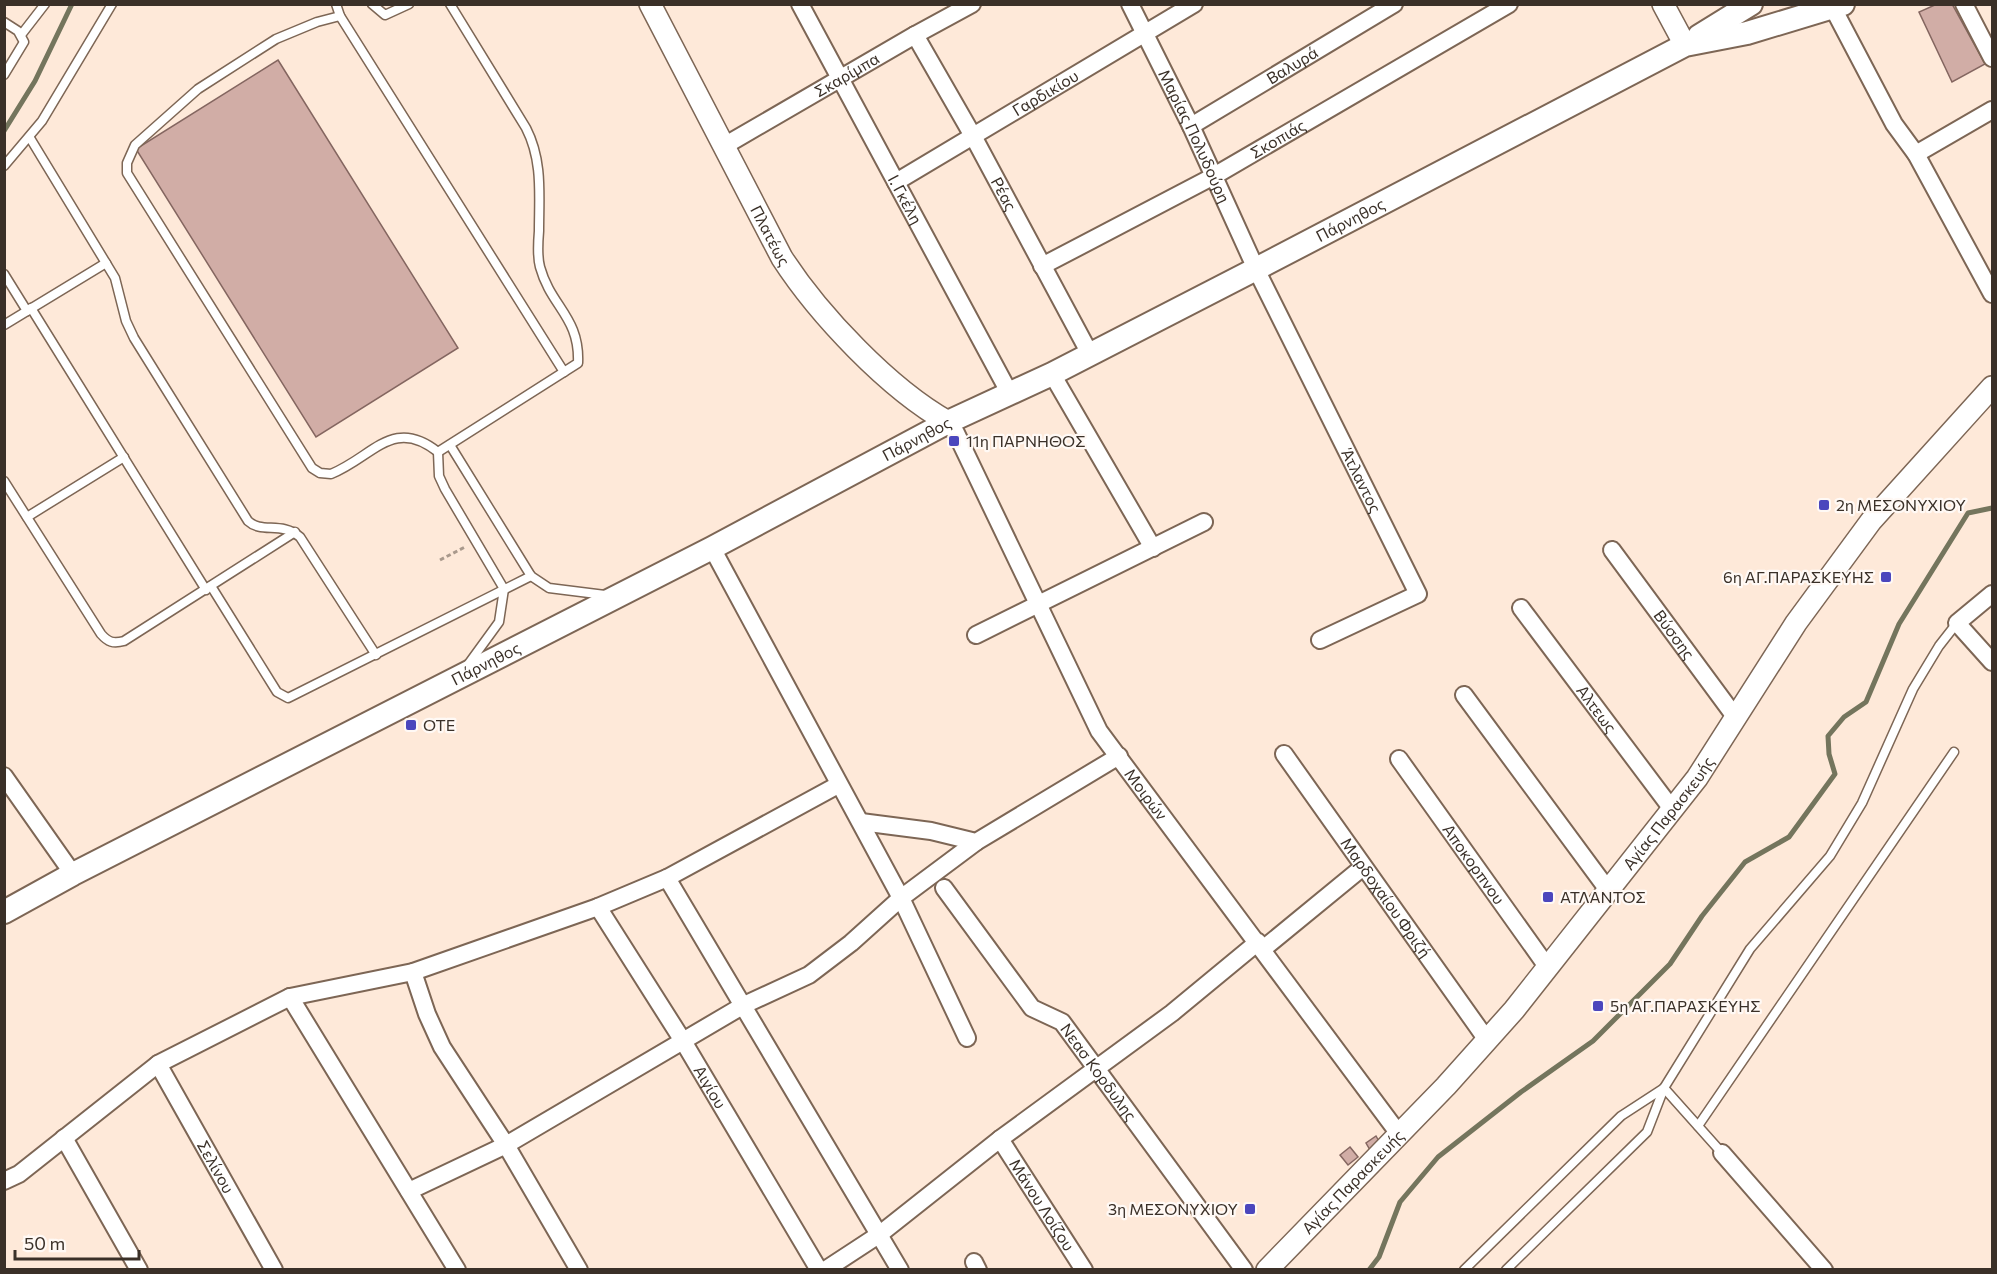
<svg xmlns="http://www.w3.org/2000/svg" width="1997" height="1274" viewBox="0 0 1997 1274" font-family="Commissioner,sans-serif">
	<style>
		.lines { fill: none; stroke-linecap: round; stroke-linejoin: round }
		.stream { stroke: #74755d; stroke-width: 5 }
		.building { fill: #d1ada6; stroke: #846660; stroke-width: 1.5 }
		.service-casing { stroke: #7d6655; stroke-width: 11 }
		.minor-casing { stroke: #7d6655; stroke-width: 20 }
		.tertiary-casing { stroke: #7d6655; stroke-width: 24 }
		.secondary-casing { stroke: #7d6655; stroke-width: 26 }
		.path { stroke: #a9998c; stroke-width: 3; stroke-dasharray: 4.5 3; stroke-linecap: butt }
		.service { stroke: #fff; stroke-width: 8 }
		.minor { stroke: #fff; stroke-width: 16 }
		.tertiary { stroke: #fff; stroke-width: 21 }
		.secondary { stroke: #fff; stroke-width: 22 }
		.poi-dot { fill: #4b46bd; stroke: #fff9f5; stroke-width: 2 }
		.labels { text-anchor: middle; stroke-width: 4.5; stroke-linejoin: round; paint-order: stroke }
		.street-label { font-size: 16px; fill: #3a3028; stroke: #fff9f5 }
		.poi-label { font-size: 16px; fill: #3a3028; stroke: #fff9f5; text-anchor: start }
	</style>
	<rect width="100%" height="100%" fill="#fee9d9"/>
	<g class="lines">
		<g class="stream">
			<path d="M4,131L35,81L72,4"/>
			<path d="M1369,1270L1379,1257L1400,1202L1438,1157L1521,1092L1593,1041L1670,964L1702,916L1745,862L1789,837L1835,774L1829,754L1828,736L1844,717L1866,702L1899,624L1968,513L1992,508"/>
		</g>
	</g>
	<g class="building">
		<path d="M1937,4H1952L1985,64L1952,82L1919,12Z"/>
		<path d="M278,60L458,348L316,437L136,149Z"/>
		<path d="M1376,1136L1380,1143L1370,1150L1366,1143Z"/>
		<path d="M1350,1147L1358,1157L1348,1165L1340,1155Z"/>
	</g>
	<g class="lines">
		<g class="service-casing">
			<g id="service">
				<path d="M336,4L340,16L564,372"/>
				<path d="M372,4L385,15L409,4"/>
				<path d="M340,16L317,22L276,39L198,89L135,145L127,163V173L312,468L320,473L331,474C373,457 393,416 438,452"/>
				<path d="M4,22L18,31L24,42L4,75"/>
				<path d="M21,35L45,4"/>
				<path d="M30,138L115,278L126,321L134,338L248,521C262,534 281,521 300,537L376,655"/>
				<path d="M4,166L42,121L112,4"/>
				<path d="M4,274L27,311"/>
				<path d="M31,308L206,590"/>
				<path d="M4,325L106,263"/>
				<path d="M450,445L531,576L549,588L605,595"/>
				<path d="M438,452L578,363C580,317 551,307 540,267C537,256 538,243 539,231C539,195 543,161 526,128L450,4"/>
				<path d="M438,452L439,476L445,489L504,589L499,622L467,666"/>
				<path d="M4,481L101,634C108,642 113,644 124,641L295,532"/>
				<path d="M27,517L124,457"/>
				<path d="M211,586L277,692L288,698L531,576"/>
				<path d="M1664,1088L1722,1153"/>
				<path d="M1698,1126L1954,752"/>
				<path d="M1464,1270L1621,1116L1664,1088"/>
				<path d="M1506,1270L1647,1132L1664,1088L1750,949L1830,856L1862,803L1913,689L1939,646L1957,623"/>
			</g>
		</g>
		<g class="minor-casing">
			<g id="minor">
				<path id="s1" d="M800,4L1010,394"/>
				<path id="s2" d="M1130,4L1191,126L1256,269L1418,594L1320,640"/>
				<path d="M1964,4L1992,58"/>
				<path d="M1833,8L1894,124L1916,154L1992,294"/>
				<path id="s3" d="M915,35L973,136L1090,354"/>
				<path id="s4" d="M1191,126L1394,4"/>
				<path id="s5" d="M724,146L915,35L972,4"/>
				<path d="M1916,154L1992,110"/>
				<path id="s6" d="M896,182L1194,4"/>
				<path id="s7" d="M1042,266L1214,176L1509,4"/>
				<path d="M1052,374L1153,548"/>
				<path id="s8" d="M948,422L956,433L1099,731L1399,1134"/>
				<path d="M712,548L901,898L967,1038"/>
				<path id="s9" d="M1612,550L1736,718"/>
				<path d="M1992,594L1957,623L1992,662"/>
				<path id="s10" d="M1521,608L1672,809"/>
				<path d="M976,635L1204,522"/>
				<path d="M1464,695L1608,890"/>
				<path id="s11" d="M1284,754L1487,1040"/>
				<path id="s12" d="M1399,759L1548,968"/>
				<path d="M4,776L73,874"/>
				<path d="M861,822L931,831L976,842L1119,756"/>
				<path d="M667,878L900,1270"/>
				<path id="s13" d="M944,888L1032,1008L1062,1022L1244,1270"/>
				<path id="s14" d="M598,907L683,1041L819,1270"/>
				<path d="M1263,949L1363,867"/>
				<path d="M413,972L427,1014L442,1047L506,1145L579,1270"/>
				<path d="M290,997L457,1270"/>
				<path id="s15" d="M158,1064L274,1270"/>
				<path d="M64,1138L139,1270"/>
				<path id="s16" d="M1000,1139L1084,1270"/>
				<path d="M1722,1153L1824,1270"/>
				<path d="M4,1181L19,1174L158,1064L290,997L413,972L598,907L667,878L838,785"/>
				<path d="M409,1191L506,1145L744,1005L809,975L851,943L901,898L976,842"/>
				<path d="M974,1262L978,1270"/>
				<path d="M825,1270L880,1234L1000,1139L1172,1013L1258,942"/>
			</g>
		</g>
		<g class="tertiary-casing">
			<g id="tertiary">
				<path id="s17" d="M650,4L782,258C819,315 889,389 948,422"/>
				<path d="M1663,4L1685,45"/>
				<path id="s18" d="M1267,1270L1446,1086L1514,1010L1697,778L1796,623L1871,521L1992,387"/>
			</g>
		</g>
		<g class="secondary-casing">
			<g id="secondary">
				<path d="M1699,36L1751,4"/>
				<path id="s19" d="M4,912L73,874L712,548L948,422L1052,374L1256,269L1685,45L1747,33L1843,4"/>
			</g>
		</g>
		<path class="path" d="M440,560L465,547"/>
		<use href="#service" class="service"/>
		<use href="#minor" class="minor"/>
		<use href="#tertiary" class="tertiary"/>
		<use href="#secondary" class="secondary"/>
	</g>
	<g class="poi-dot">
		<rect x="948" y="435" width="12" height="12" rx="3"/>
		<rect x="1818" y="499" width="12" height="12" rx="3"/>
		<rect x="1880" y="571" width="12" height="12" rx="3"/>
		<rect x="405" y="719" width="12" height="12" rx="3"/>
		<rect x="1542" y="891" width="12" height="12" rx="3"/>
		<rect x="1592" y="1000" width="12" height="12" rx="3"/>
		<rect x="1244" y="1203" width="12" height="12" rx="3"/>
	</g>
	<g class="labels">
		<g class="street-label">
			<text dy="6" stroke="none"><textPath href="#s4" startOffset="118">Βαλυρά</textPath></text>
			<text dy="6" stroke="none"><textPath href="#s5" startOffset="142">Σκαρίμπα</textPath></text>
			<text dy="6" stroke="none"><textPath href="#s6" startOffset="174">Γαρδικίου</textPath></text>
			<text dy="6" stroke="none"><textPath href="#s2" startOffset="147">Μαρίας Πολυδούρη</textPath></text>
			<text dy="6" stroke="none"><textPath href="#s7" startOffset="268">Σκοπιάς</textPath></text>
			<text dy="6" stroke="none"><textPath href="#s3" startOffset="182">Ρέας</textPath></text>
			<text dy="6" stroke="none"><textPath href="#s1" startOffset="222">Ι. Γκέλη</textPath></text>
			<text dy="6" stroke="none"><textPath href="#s19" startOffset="1514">Πάρνηθος</textPath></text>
			<text dy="6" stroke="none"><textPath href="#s17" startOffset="261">Πλατέως</textPath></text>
			<text dy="6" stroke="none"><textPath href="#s19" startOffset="1028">Πάρνηθος</textPath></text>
			<text dy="6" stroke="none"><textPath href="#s2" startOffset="530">Άτλαντος</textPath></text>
			<text dy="6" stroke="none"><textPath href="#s9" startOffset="105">Βύσσης</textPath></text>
			<text dy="6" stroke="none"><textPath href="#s19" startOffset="542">Πάρνηθος</textPath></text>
			<text dy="6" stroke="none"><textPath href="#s10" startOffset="126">Αλτεως</textPath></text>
			<text dy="6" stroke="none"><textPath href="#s8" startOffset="423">Μοιρών</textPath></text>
			<text dy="6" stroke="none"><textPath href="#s18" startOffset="609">Αγίας Παρασκευής</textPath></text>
			<text dy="6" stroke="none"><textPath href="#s12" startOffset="129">Αποκορπνου</textPath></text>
			<text dy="6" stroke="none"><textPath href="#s11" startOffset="176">Μαρδοχαίου Φριζή</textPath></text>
			<text dy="6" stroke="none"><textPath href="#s13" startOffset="244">Νεασ Κορδυλης</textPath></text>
			<text dy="6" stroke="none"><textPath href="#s14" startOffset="212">Αιγίου</textPath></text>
			<text dy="6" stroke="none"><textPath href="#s15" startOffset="118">Σελίνου</textPath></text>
			<text dy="6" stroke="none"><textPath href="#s18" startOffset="123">Αγίας Παρασκευής</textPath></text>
			<text dy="6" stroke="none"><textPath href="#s16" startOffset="78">Μάνου Λοίζου</textPath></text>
		</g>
		<g class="poi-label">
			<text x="966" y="447">11η ΠΑΡΝΗΘΟΣ</text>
			<text x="1836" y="511">2η ΜΕΣΟΝΥΧΙΟΥ</text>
			<text x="1874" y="583" text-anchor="end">6η ΑΓ.ΠΑΡΑΣΚΕΥΗΣ</text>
			<text x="423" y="731">ΟΤΕ</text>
			<text x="1560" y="903">ΑΤΛΑΝΤΟΣ</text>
			<text x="1610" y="1012">5η ΑΓ.ΠΑΡΑΣΚΕΥΗΣ</text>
			<text x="1238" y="1215" text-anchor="end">3η ΜΕΣΟΝΥΧΙΟΥ</text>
		</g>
	</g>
	<rect width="1997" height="1274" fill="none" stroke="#3a3028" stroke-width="12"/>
	<path d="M15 1250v9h124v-9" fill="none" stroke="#3a3028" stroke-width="3"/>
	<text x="24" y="1250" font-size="18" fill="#3a3028" stroke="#fff9f5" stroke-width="4.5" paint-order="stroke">50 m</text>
</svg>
